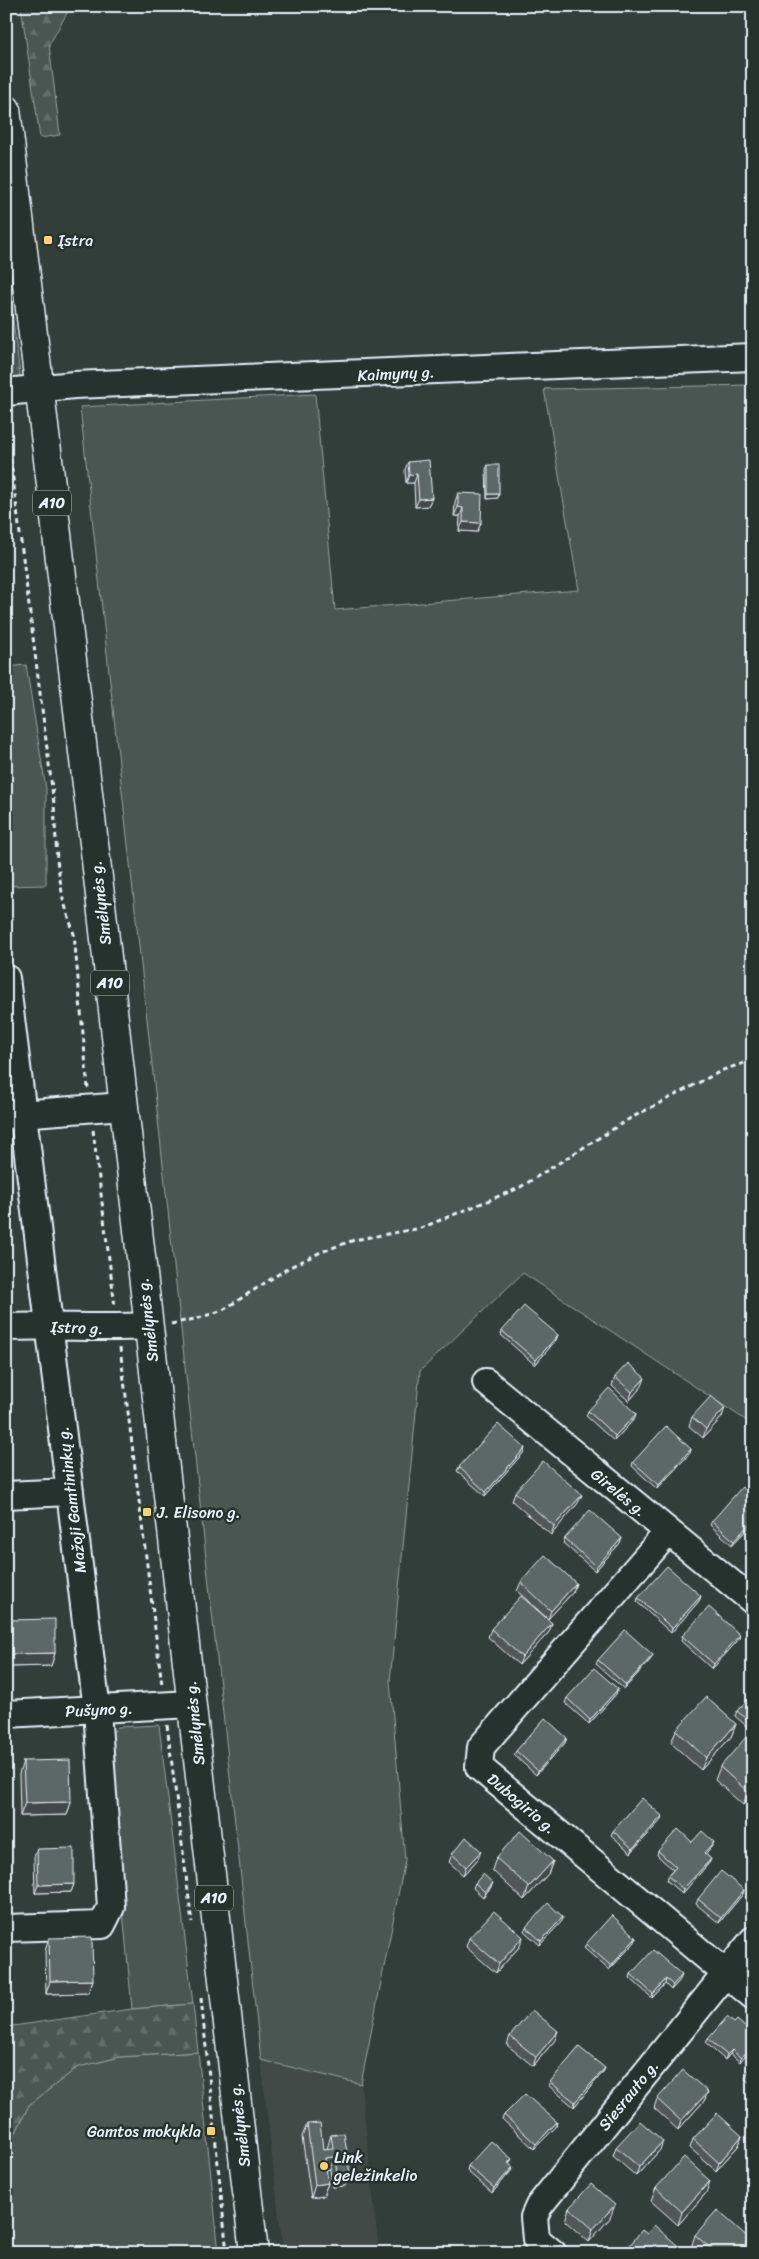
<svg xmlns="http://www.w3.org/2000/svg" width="759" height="2259" viewBox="0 0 759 2259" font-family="Sriracha,sans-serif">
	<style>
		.built { fill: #3f4b46 }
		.green { fill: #495651; stroke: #98a4a4 }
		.forest { fill: url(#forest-firs); stroke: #98a4a4 }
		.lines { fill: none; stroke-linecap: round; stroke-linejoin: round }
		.minor-casing { stroke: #e8f1f8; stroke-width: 30 }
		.highway-casing { stroke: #e8f1f8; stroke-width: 31 }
		.path { stroke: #e8f1f8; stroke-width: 3; stroke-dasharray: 5 4; stroke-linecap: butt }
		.minor { stroke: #26332d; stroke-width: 26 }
		.highway { stroke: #26332d; stroke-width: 28 }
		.wall { fill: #4f5957; stroke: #e8f1f8 }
		.shaded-wall { fill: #404947; stroke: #e8f1f8 }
		.building { fill: #5c6865; stroke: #e8f1f8 }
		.poi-dot { fill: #ffd166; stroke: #26332d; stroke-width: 2 }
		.labels { text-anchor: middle; stroke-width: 5; stroke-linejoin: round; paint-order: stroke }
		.shield { fill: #26332d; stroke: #aeb8bb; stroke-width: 1 }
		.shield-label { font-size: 15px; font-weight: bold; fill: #e8f1f8 }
		.poi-label { font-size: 16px; fill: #e8f1f8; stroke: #26332d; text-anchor: start }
		.street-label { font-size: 16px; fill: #e8f1f8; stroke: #26332d }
	</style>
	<defs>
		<pattern id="forest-firs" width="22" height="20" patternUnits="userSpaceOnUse" patternTransform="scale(1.25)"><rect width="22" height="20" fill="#495651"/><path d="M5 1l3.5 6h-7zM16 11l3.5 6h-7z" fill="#636f6b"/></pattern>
	</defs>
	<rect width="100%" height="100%" fill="#323e39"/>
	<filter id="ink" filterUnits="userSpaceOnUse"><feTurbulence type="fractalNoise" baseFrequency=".02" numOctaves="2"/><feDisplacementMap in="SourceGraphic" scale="10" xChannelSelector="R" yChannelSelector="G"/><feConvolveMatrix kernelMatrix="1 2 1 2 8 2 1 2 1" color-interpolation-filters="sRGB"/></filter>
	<g filter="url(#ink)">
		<g class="built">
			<path d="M6,583L13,646H6Z"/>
			<path d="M261,2060L361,2084L379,2253H283Z"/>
		</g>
		<g class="green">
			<path d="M753,385V1425L523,1273L420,1371L390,1681L405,1860L361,2084L261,2060L80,407L315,394L335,610L579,590L544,389Z"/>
			<path d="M26,665L46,789V885L6,886V667Z"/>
			<path d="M159,1725L193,2004L132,2009L107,1738L118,1727Z"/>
			<path d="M198,2052L219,2253H6V2153L29,2105L78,2067L120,2057Z"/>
		</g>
		<g class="forest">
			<path d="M21,6H71L49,45L60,135L40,138Z"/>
			<path d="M6,265L20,375L6,389Z"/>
			<path d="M193,2004L198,2052L120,2057L78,2067L29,2105L6,2153V2027L132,2009Z"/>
		</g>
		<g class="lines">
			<g class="minor-casing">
				<g id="minor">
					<path d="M6,392L74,385L753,357"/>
					<path d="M6,978L97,1710L111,1907L102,1925L6,1928"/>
					<path d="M7,1115L123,1106"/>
					<path d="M6,1327C54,1325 101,1329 148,1326"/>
					<path d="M486,1382L753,1601"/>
					<path d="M6,1495L70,1492"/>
					<path d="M668,1532L481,1747L479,1767L753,1996"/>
					<path d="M6,1714L192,1704"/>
					<path d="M553,2253L536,2239L534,2217L539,2206L753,1940"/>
				</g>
			</g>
			<g class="highway-casing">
				<path id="highway" d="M6,109L96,860L254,2253"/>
			</g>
			<g class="path">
				<path d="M6,423L54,804L57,860L63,899L74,934L88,1089"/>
				<path d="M93,1130L115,1307"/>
				<path d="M171,1324L199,1318L223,1310L288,1268L321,1252L354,1240L421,1228L519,1188L629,1119L723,1070L753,1060"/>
				<path d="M120,1348L162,1685"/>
				<path d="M167,1725L192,1923"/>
				<path d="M201,1998L227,2253"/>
			</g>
			<use href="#minor" class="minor"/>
			<use href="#highway" class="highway"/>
		</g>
		<g class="wall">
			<path d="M408,462L432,498L428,506L415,507L414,483H406L405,470Z"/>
			<path d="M488,465L498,498L487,499L486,469Z"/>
			<path d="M458,493L481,523L477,532L459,531L460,516H454L455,502Z"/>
			<path d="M502,1331L558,1335L556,1340L535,1365L501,1335Z"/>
			<path d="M615,1377L642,1386L629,1401L612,1386Z"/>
			<path d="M588,1411L636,1414L635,1418L614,1441L586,1416Z"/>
			<path d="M692,1417H722L703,1438L689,1426Z"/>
			<path d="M691,1449L690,1453L657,1489L632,1466L633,1462Z"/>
			<path d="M524,1452L485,1496L457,1471L459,1467Z"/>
			<path d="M515,1492L578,1503L551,1535L512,1501Z"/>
			<path d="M753,1497V1523L732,1545L710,1525L712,1521Z"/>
			<path d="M565,1538H622L620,1543L595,1571L563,1543Z"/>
			<path d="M521,1582L576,1583L573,1592L548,1619L517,1591Z"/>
			<path d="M701,1596L699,1601L671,1633L637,1602L638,1598Z"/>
			<path d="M9,1620L55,1653L51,1666L6,1667V1628Z"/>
			<path d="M552,1623L549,1632L519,1665L488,1637L491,1629Z"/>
			<path d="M682,1636L739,1639L712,1669L681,1641Z"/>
			<path d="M653,1655L651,1659L624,1689L596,1664L598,1660Z"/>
			<path d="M618,1689L616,1694L589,1724L565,1703L567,1698Z"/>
			<path d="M753,1701V1730L752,1731L735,1716L737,1711Z"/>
			<path d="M736,1724L731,1737L701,1770L671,1743L676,1730Z"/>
			<path d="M565,1743L536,1775L514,1755L516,1751Z"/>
			<path d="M23,1761L71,1802L67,1815L20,1816L19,1774Z"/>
			<path d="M720,1767L753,1794L743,1805L715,1780Z"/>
			<path d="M661,1820L631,1853L611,1835L613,1831Z"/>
			<path d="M692,1842L712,1846L705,1854L711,1859L709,1863L682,1894L666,1880L668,1876L673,1870L657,1855L658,1851Z"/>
			<path d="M37,1849L74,1884L71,1892L35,1893L34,1857Z"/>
			<path d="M452,1854L478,1859L463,1875L449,1862Z"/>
			<path d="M496,1858L553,1861L548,1874L524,1900L492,1870Z"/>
			<path d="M475,1883L491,1887L483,1897L473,1888Z"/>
			<path d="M744,1890L743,1894L719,1923L696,1904L698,1899Z"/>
			<path d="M562,1921L540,1945L524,1931L526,1927Z"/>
			<path d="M49,1938L93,1980L88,1993L46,1994L45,1951Z"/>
			<path d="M469,1938L520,1946L496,1973L466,1947Z"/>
			<path d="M636,1938L635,1942L609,1970L584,1948L586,1944Z"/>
			<path d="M631,1974L680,1980L671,1990L665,1984L652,1998L630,1978Z"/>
			<path d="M734,2023L753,2034L740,2062L730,2054L725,2060L706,2043L708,2039Z"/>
			<path d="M510,2036L555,2040L533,2066L507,2045Z"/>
			<path d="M753,2065V2085L745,2079L749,2070Z"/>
			<path d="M605,2068L603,2072L574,2107L549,2086L550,2082Z"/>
			<path d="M708,2092L704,2101L678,2130L654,2108L657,2099Z"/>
			<path d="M504,2115L556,2127L534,2149L502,2119Z"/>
			<path d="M307,2124L323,2149H327L331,2135L350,2173L345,2186L332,2187L330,2169L326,2170L328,2183L323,2196L311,2198L302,2137Z"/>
			<path d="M742,2136L739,2145L716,2171L690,2148L693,2139Z"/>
			<path d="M616,2147L660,2150L636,2176L613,2156Z"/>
			<path d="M753,2157V2167L750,2165Z"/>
			<path d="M512,2159L509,2164L511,2171L492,2193L467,2171L468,2166Z"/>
			<path d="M656,2188L706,2193L678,2225L651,2201Z"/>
			<path d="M569,2208L610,2218L589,2242L565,2221Z"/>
			<path d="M695,2235L746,2251L745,2253H696L691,2248Z"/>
		</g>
		<g class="shaded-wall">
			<path d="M417,474L414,483H406L409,475Z"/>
			<path d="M488,494H499L498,498L487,499Z"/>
			<path d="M432,498L428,506L415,507L419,499Z"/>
			<path d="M458,507L463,508L460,516H454Z"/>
			<path d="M463,522L481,523L477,532L459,531Z"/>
			<path d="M558,1335L556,1340L535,1365L536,1360Z"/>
			<path d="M645,1378L642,1386L629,1401L632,1392Z"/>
			<path d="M725,1408L722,1417L703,1438L706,1429Z"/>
			<path d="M636,1414L635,1418L614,1441L615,1436Z"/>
			<path d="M525,1448L524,1452L485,1496L486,1492Z"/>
			<path d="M691,1449L690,1453L657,1489L659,1485Z"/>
			<path d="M6,1453H10L6,1464Z"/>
			<path d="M582,1495L578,1503L551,1535L554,1526Z"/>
			<path d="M753,1520V1523L732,1545L734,1541Z"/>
			<path d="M622,1538L620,1543L595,1571L596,1567Z"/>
			<path d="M576,1583L573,1592L548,1619L551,1611Z"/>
			<path d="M701,1596L699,1601L671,1633L672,1628Z"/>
			<path d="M552,1623L549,1632L519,1665L522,1657Z"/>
			<path d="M740,1635L739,1639L712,1669L714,1664Z"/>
			<path d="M55,1653L51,1666L6,1667L10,1654Z"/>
			<path d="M653,1655L651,1659L624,1689L626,1685Z"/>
			<path d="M618,1689L616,1694L589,1724L590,1720Z"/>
			<path d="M736,1724L731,1737L701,1770L706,1758Z"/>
			<path d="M567,1738L565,1743L536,1775L538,1771Z"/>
			<path d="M753,1787V1794L743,1805L748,1792Z"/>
			<path d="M71,1802L67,1815L20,1816L25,1803Z"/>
			<path d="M662,1816L661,1820L631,1853L633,1849Z"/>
			<path d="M714,1842L712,1846L703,1857L704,1853Z"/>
			<path d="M481,1851L478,1859L463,1875L466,1867Z"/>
			<path d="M711,1859L709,1863L682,1894L683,1889Z"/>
			<path d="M553,1861L548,1874L524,1900L529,1887Z"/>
			<path d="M493,1883L491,1887L483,1897L485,1892Z"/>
			<path d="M74,1884L71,1892L35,1893L38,1885Z"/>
			<path d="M744,1890L743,1894L719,1923L721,1918Z"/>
			<path d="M563,1917L562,1921L540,1945L541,1941Z"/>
			<path d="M523,1937L520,1946L496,1973L499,1964Z"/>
			<path d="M636,1938L635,1942L609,1970L611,1966Z"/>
			<path d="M682,1975L680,1980L671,1990L673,1985Z"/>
			<path d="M666,1979L665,1984L652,1998L653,1994Z"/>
			<path d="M93,1980L88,1993L46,1994L50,1981Z"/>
			<path d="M558,2031L555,2040L533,2066L536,2057Z"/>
			<path d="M753,2045V2047L740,2062L741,2058Z"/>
			<path d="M732,2050L730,2054L725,2060L727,2055Z"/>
			<path d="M605,2068L603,2072L574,2107L575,2102Z"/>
			<path d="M708,2092L704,2101L678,2130L681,2121Z"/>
			<path d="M557,2122L556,2127L534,2149L536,2144Z"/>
			<path d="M742,2136L739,2145L716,2171L719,2163Z"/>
			<path d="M663,2141L660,2150L636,2176L639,2167Z"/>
			<path d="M335,2157L330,2169L320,2171L325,2158Z"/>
			<path d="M513,2167L511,2171L492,2193L494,2188Z"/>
			<path d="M350,2173L345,2186L332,2187L337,2175Z"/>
			<path d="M710,2181L706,2193L678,2225L682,2212Z"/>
			<path d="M328,2183L323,2196L311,2198L315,2185Z"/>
			<path d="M615,2205L610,2218L589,2242L593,2229Z"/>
			<path d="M750,2239L745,2253H738Z"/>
			<path d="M677,2245L674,2253H671Z"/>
		</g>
		<g class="building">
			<path d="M429,460L432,498L419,499L417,474L409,475L408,462Z"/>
			<rect x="488" y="465" width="11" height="29"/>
			<path d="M458,493L482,494L481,523L463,522V508L458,507Z"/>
			<path d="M524,1306L558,1335L536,1360L502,1331Z"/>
			<path d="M628,1363L645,1378L632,1392L615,1377Z"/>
			<path d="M609,1388L636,1414L615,1436L588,1411Z"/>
			<path d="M711,1396L725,1408L706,1429L692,1417Z"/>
			<path d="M6,1419H9L10,1453H6Z"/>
			<path d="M498,1424L525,1448L486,1492L459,1467Z"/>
			<path d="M666,1426L691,1449L659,1485L633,1462Z"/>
			<path d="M543,1461L582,1495L554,1526L515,1492Z"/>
			<path d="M742,1487L753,1497V1520L734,1541L712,1521Z"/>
			<path d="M590,1510L622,1538L596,1567L565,1538Z"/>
			<path d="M545,1555L576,1583L551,1611L521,1582Z"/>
			<path d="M667,1566L701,1596L672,1628L638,1598Z"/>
			<path d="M521,1596L552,1623L522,1657L491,1629Z"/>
			<path d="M709,1607L740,1635L714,1664L682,1636Z"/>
			<path d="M55,1619V1653L10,1654L9,1620Z"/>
			<path d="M625,1630L653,1655L626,1685L598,1660Z"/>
			<path d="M594,1668L618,1689L590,1720L567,1698Z"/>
			<path d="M706,1697L736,1724L706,1758L676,1730Z"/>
			<path d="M749,1698L753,1701V1725L737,1711Z"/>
			<path d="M545,1718L567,1738L538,1771L516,1751Z"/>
			<path d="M747,1736L753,1742V1787L748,1792L720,1767Z"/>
			<path d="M70,1760L71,1802L25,1803L23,1761Z"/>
			<path d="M642,1798L662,1816L633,1849L613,1831Z"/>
			<path d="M678,1829L692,1842L702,1831L714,1842L704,1853L711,1859L683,1889L668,1876L676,1867L658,1851Z"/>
			<path d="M520,1831L553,1861L529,1887L496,1858Z"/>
			<path d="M466,1837L481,1851L466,1867L452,1854Z"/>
			<path d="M74,1848V1884L38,1885L37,1849Z"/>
			<path d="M6,1853H7L8,1887H6Z"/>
			<path d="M721,1871L744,1890L721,1918L698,1899Z"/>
			<path d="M483,1874L493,1883L485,1892L475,1883Z"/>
			<path d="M548,1903L563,1917L541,1941L526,1927Z"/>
			<path d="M494,1911L523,1937L499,1964L469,1938Z"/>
			<path d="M612,1915L636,1938L611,1966L586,1944Z"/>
			<path d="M92,1937L93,1980L50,1981L49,1938Z"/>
			<path d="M653,1950L682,1975L673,1985L666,1979L653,1994L631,1974Z"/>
			<path d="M532,2010L558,2031L536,2057L510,2036Z"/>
			<path d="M727,2017L734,2023L737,2020L753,2034V2045L741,2058L732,2050L727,2055L708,2039Z"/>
			<path d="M579,2047L605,2068L575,2102L550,2082Z"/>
			<path d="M753,2065V2074L749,2070Z"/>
			<path d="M683,2070L708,2092L681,2121L657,2099Z"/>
			<path d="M525,2094L557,2122L536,2144L504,2115Z"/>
			<path d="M717,2113L742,2136L719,2163L693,2139Z"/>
			<path d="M640,2121L663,2141L639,2167L616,2147Z"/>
			<path d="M320,2123L323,2149L333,2148L331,2135L344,2133L350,2173L337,2175L335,2157L325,2158L328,2183L315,2185L307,2124Z"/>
			<path d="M491,2141L512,2159L508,2163L513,2167L494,2188L468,2166Z"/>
			<path d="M684,2157L710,2181L682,2212L656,2188Z"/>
			<path d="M591,2184L615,2205L593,2229L569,2208Z"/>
			<path d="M717,2210L750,2239L738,2253H716L695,2235Z"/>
			<path d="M654,2225L677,2245L671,2253H627L625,2251L642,2230L647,2234Z"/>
		</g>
	</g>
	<g class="poi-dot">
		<rect x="43" y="235" width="10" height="10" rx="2.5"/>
		<rect x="142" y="1507" width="10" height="10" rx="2.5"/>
		<rect x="206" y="2126" width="10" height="10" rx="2.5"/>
		<circle cx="324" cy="2166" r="5"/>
	</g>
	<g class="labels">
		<g class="shield">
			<rect x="33" y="490.5" width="38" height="25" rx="4"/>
			<rect x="91" y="970.5" width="38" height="25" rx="4"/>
			<rect x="195" y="1885.5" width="38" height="25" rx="4"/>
		</g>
		<g class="shield-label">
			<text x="52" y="508">A10</text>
			<text x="110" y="988">A10</text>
			<text x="214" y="1903">A10</text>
		</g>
		<g class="poi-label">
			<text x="58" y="246">Įstra</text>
			<text x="157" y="1518">J. Elisono g.</text>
			<text x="201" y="2137" text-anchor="end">Gamtos mokykla</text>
			<text x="334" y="2163">Link<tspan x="334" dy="18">geležinkelio</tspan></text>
		</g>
		<g class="street-label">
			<text transform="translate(396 373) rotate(-3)" y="6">Kaimynų g.</text>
			<text transform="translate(100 903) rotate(-97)" y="6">Smėlynės g.</text>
			<text transform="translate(147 1320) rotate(-97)" y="6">Smėlynės g.</text>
			<text transform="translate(77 1327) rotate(2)" y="6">Įstro g.</text>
			<text transform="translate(619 1492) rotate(39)" y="6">Girelės g.</text>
			<text transform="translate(71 1500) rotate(-97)" y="6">Mažoji Gamtininkų g.</text>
			<text transform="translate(99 1709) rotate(-3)" y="6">Pušyno g.</text>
			<text transform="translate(194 1723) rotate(-96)" y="6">Smėlynės g.</text>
			<text transform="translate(522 1803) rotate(40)" y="6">Dubogirio g.</text>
			<text transform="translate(628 2095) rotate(-51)" y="6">Siesrauto g.</text>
			<text transform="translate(239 2125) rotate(-97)" y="6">Smėlynės g.</text>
		</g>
	</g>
	<rect width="759" height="2259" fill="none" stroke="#26332d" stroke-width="25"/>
	<rect x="12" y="12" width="734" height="2234" fill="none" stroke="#e8f1f8" stroke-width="2" filter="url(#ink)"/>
</svg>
